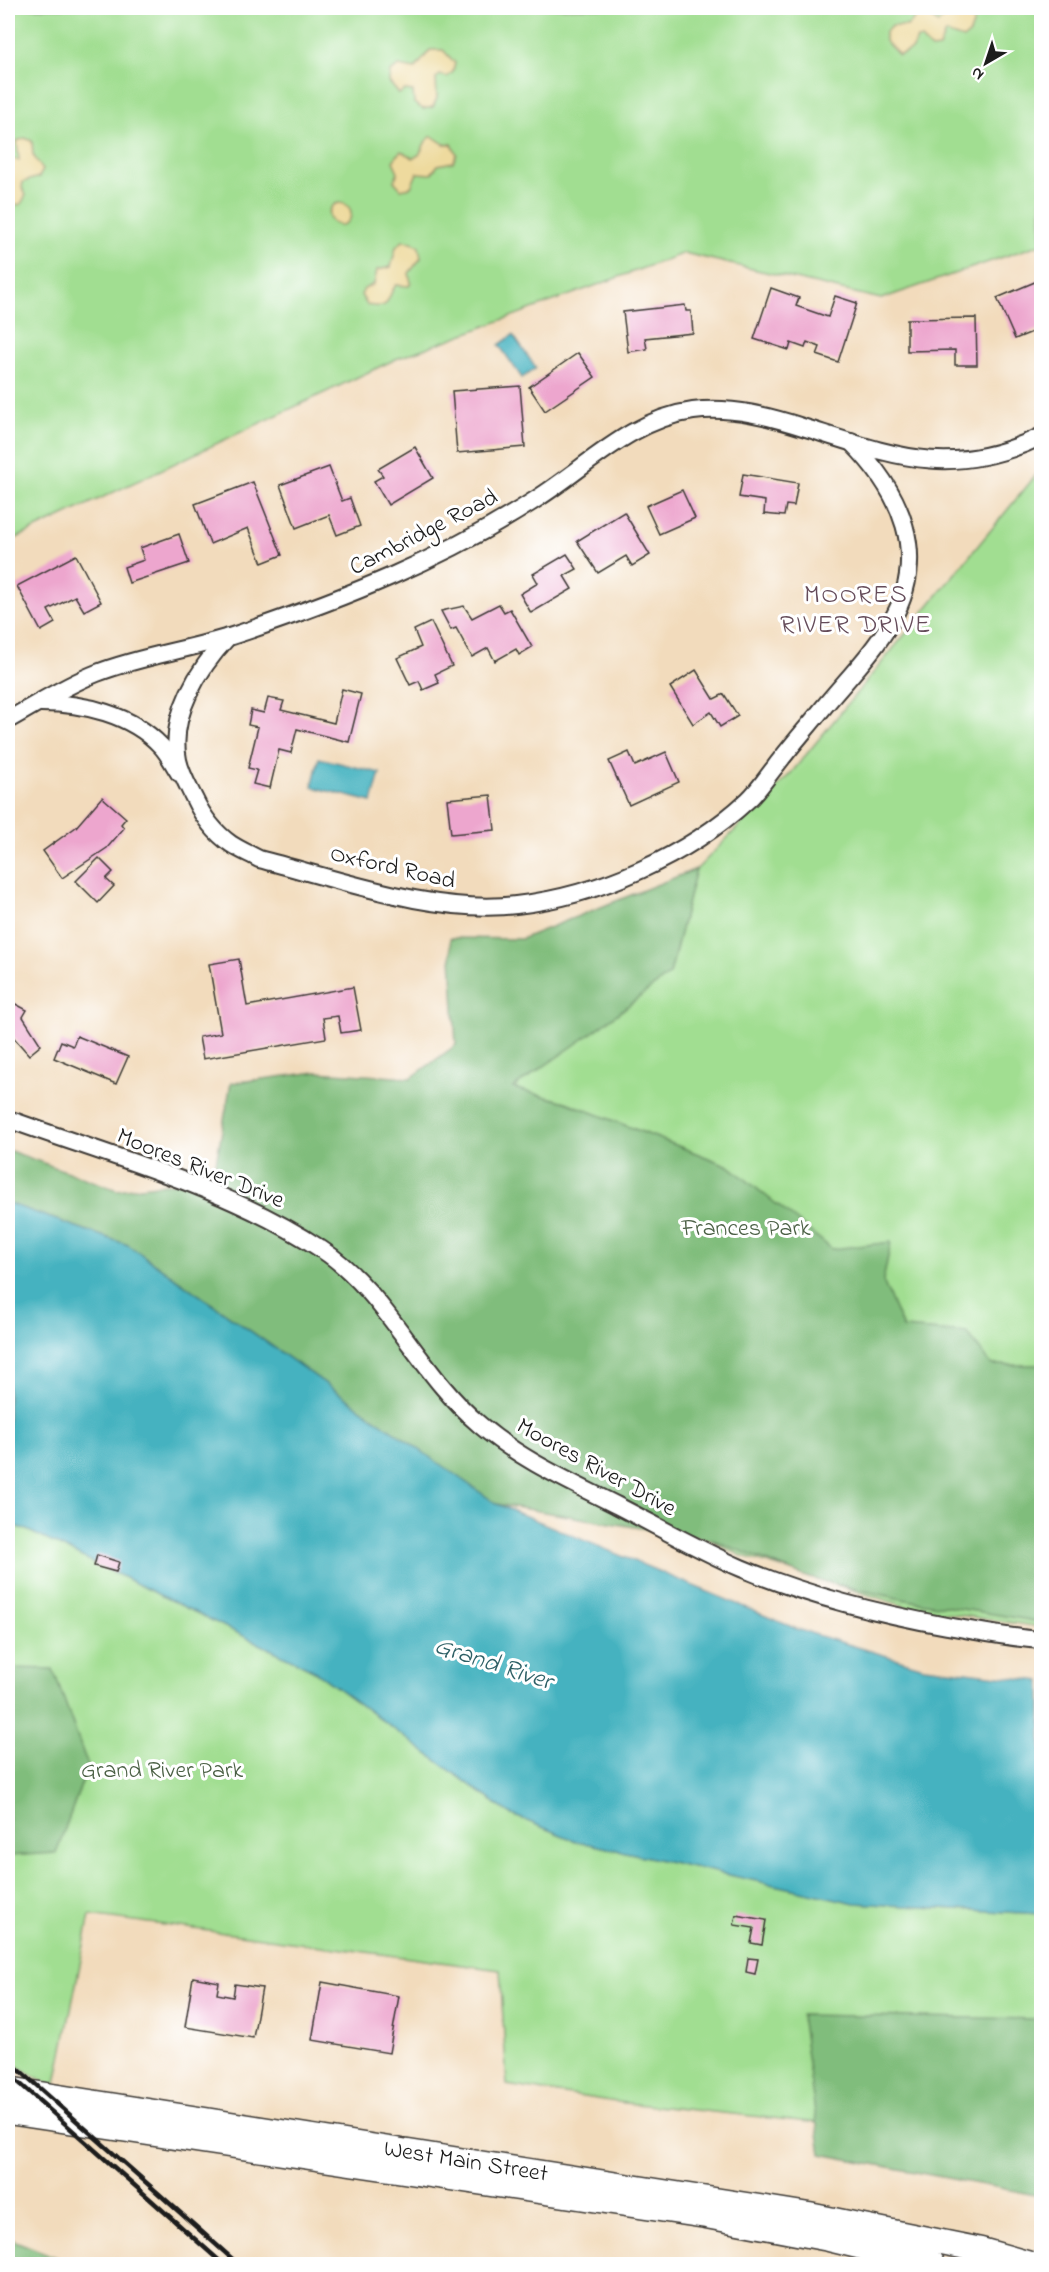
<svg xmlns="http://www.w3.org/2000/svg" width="1049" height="2272" viewBox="0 0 1049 2272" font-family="'Indie Flower',sans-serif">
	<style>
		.green { fill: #a1de91; stroke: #5e7d56; stroke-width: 1.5 }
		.forest { fill: #80bd7b; stroke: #4e6c4c; stroke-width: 1.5 }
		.sand { fill: #eeda9e; stroke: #857b5d; stroke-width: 1.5 }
		.water { fill: #44b2c0; stroke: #30676e; stroke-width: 1.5 }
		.building { fill: #eda6ce }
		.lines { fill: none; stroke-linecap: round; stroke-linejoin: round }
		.minor-casing { stroke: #3c3934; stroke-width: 20 }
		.secondary-casing { stroke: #3c3934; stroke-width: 27 }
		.minor { stroke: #fff; stroke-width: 16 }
		.secondary { stroke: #fff; stroke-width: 24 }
		.rail { stroke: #1c1c1c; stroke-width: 4.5 }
		.labels { text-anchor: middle; stroke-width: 6; stroke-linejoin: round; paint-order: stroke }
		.street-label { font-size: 24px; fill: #1c1c1c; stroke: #fff }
		.park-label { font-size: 24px; fill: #4b6045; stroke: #fff }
		.neighbourhood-label { font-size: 26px; letter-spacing: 1.5px; fill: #654c5a; stroke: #fff }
		.water-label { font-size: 26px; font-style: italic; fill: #2e6066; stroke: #fff }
	</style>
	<rect width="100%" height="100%" fill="#fff"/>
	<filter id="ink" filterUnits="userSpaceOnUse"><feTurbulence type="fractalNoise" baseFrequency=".0167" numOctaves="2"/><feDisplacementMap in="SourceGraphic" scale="12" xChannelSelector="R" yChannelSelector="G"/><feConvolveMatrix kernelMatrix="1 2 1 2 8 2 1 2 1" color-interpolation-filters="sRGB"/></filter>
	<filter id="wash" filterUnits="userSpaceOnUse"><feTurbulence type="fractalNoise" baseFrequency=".008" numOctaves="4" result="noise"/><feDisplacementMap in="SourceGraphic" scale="24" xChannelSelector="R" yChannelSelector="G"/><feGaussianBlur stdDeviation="1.35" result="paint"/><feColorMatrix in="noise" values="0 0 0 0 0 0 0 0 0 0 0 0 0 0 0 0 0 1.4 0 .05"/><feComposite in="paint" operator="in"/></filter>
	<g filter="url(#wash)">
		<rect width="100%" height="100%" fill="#f2dbbc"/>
		<g class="green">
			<path d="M8,8H1041V244L881,299L684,253L396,359L8,542Z"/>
			<path d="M1041,469V1627L911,1608L740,1555L672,1521L427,1152L643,924L791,773Z"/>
			<path d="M8,1524L27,1530L313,1670L510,1814L576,1841L855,1903L1041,1914V2146L616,2102L507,2085L500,1970L90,1915L55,2088L13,2064L8,2059Z"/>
		</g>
		<g class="forest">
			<path d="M696,869L670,974L596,1030L513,1088L566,1102L729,1166L832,1249L891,1242L883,1281L903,1328L967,1333L992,1365H1041V1622L901,1599L809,1578L713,1540L496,1504L128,1245L8,1203V1150L117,1190L213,1178L231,1083L317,1072L411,1078L456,1045L450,938L521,939Z"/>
			<path d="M8,1668L53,1669L88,1766L56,1853L8,1856Z"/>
			<path d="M801,2015L1041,2019V2196L821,2154Z"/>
			<path d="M8,2238L73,2264H8Z"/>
		</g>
		<g class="sand">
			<path d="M956,8L969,12L974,22L970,33L963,39L945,33L939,48L931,49L921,39H917L913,49L899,55L885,41V32L892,26H907L920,14L929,16L938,23Z"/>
			<path d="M430,50H443L455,63L453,72L447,77L440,75L436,78L437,98L433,107L423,109L414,103L413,91L405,90L399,94L389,82L390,72L399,66L415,69Z"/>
			<path d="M432,136L444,144H452L457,154L453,162L438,165L431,174L417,173L411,187L401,189L394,181L398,172L393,161L401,151L413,158L419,155L426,141Z"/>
			<path d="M25,138L32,141L33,155L43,170L39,177L23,182L22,188L26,195L21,204L8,207V159L19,160L17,141Z"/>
			<circle cx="340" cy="214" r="11"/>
			<path d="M403,241L412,242L419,247L421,258L409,273L411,283L409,286L396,285C384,300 393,310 367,305L361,295L364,289L374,284L377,270L391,267L396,247Z"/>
		</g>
		<g class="water">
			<path d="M513,335L536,368L522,378L499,345Z"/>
			<path d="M319,758L380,773L372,802L312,787Z"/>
			<path d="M8,1203L128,1245L497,1504L797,1629L924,1667L1041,1681V1914L855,1903L576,1841L510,1814L313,1670L27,1530L8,1524Z"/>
		</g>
		<g id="blocks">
			<g class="building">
				<path d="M1042,279V328L1015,339L997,298Z"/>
				<path d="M771,288L799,298L796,306L828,317L835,296L857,303L838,362L817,355L820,347L807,342L805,348L791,343L789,350L754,339Z"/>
				<path d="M685,305L686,311H691L693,333L645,338L647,349L628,352L623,312Z"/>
				<path d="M976,318L977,365H955V350L907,351V319Z"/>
				<path d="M578,353L595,377L545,411L529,387Z"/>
				<path d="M520,386L525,447L457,453L452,391Z"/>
				<path d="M415,447L433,478L388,505L374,481L383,476L378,469Z"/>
				<path d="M329,467L342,501L350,498L360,526L337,535L329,515L296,528L280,485Z"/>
				<path d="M743,474L798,483L794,506L786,505L784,516L764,514L765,501L739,497Z"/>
				<path d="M253,482L282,555L262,563L248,528L210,544L195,504Z"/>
				<path d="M682,490L695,518L659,534L646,506Z"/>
				<path d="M624,512L650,555L632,566L626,556L598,573L577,541Z"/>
				<path d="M179,534L189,563L129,583L124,567L144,560L140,548Z"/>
				<path d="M567,554L577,569L564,576L572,589L531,613L520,594L538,583L533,574Z"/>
				<path d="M76,555L101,602L84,611L75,596L48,610L55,623L41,631L17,586Z"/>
				<path d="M499,604L504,612L510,609L532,647L519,655L516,649L495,661L488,648L472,657L456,628L451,630L441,611L464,606L472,618Z"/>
				<path d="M431,622L452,666L435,674L439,683L423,690L419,681L410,685L397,658L421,647L414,630Z"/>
				<path d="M696,670L714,699L724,694L738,716L720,727L711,712L693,724L670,687Z"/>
				<path d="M342,689L361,694L349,742L297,729L291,753L279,750L270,788L253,784L257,770L248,768L258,727L248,725L251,710L264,713L268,698L284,701L281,710L334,723Z"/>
				<path d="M629,752L635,766L666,752L679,782L629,805L609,761Z"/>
				<path d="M491,795L495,830L451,834L447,799Z"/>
				<path d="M102,797L126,818L121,824L124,828L107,848L62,878L43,851L76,827Z"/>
				<path d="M99,858L113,872L106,879L114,886L98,903L76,881Z"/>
				<path d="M239,959L247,1006L353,987L361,1030L341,1033L338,1016L323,1018L326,1038L203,1059L199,1037L221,1033L209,964Z"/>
				<path d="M8,1000L27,1010L23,1017L41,1045L29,1055L8,1031Z"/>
				<path d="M77,1036L128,1057L116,1084L54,1058L61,1041L73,1046Z"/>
				<path d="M97,1555L119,1562L116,1572L94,1566Z"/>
				<path d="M736,1915L766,1920L762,1945L751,1943L754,1928L734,1925Z"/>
				<path d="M748,1958L758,1959L755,1974L746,1972Z"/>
				<path d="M193,1977L219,1982L217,1994L233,1997L235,1984L262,1988L253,2038L185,2027Z"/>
				<path d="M322,1982L399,1996L389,2053L312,2040Z"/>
			</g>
		</g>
	</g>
	<g filter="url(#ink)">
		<use href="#blocks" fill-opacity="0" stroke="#3c3934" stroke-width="1.5"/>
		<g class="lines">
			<g class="minor-casing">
				<g id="minor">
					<path d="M228,637C199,668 169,715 178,760C181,774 188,786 194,798C202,815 215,833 231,844C240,850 250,854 259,859C338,879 436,915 516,905C598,896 688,856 748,800C758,791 766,778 775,767C790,747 807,728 823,708C846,680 873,653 891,622C930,555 901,492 851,442"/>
					<path d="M41,703C83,703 131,714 161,746C168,753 173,764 179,773"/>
					<path d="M8,720C37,704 66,685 97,673C140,656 188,650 232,636C340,600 443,560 538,498C588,466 632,419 693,411C733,406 772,417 809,429C897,457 953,479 1042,436"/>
					<path d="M8,1119C112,1157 227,1187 321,1249C386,1291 419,1374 480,1425C521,1460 571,1482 618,1506C659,1527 699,1550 741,1568C808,1596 876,1613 947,1626C978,1631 1010,1638 1042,1640"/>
				</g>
			</g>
			<g class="secondary-casing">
				<g id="secondary">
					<path d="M8,2089L809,2215L981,2250L1030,2264"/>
					<path d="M8,2112L706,2216L829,2239L933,2264"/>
				</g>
			</g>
			<use href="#minor" class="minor"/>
			<use href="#secondary" class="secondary"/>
			<g class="rail">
				<path d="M8,2060L238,2264"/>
				<path d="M8,2073L223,2264"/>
			</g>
		</g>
	</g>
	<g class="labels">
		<g class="street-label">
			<text transform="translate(423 531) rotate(-27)" y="8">Cambridge Road</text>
			<text transform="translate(393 866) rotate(13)" y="8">Oxford Road</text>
			<text transform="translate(201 1167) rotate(22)" y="8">Moores River Drive</text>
			<text transform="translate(597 1466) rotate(29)" y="8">Moores River Drive</text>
			<text transform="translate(466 2160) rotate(9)" y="8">West Main Street</text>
		</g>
		<g class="park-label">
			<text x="746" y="1235">Frances Park</text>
			<text x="162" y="1777">Grand River Park</text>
		</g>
		<g class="neighbourhood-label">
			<text x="856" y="602">MOORES<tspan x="856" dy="30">RIVER DRIVE</tspan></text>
		</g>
		<g class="water-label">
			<text transform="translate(494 1662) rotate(18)" y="9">Grand River</text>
		</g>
	</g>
	<rect width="1049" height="2272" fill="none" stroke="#fff" stroke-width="30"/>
	<g transform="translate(986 63) rotate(219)" stroke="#ffffff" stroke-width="4.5" paint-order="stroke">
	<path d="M0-4.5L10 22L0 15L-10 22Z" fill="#1c1c1c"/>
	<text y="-9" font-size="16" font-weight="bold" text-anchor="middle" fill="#1c1c1c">N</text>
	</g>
</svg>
